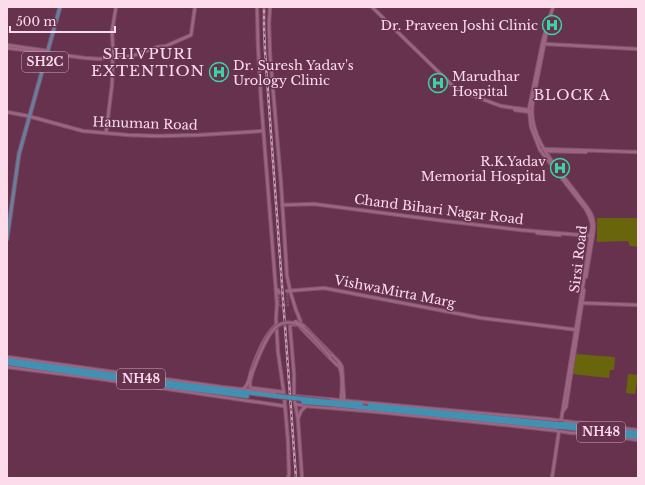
<svg xmlns="http://www.w3.org/2000/svg" width="645" height="485" viewBox="0 0 645 485" font-family="'Libre Baskerville',serif">
	<style>
		.green { fill: #68650d }
		.lines { fill: none; stroke-linecap: round; stroke-linejoin: round }
		.secondary-tunnel { stroke: #7c4b66; stroke-width: 2.5; stroke-dasharray: 2.5 1; stroke-linecap: butt }
		.secondary-casing { stroke: #7f526b; stroke-width: 4.5 }
		.primary-casing { stroke: #7f526b; stroke-width: 5 }
		.highway-casing { stroke: #7f526b; stroke-width: 6 }
		.secondary { stroke: #9e6582; stroke-width: 2.5 }
		.primary { stroke: #667f9f; stroke-width: 3 }
		.highway { stroke: #4091b2; stroke-width: 4 }
		.rail-casing { stroke: #c59db1; stroke-width: 2.5 }
		.rail { stroke: #66324e; stroke-width: 1; stroke-dasharray: 3; stroke-linecap: butt }
		.secondary-bridge-casing { stroke: #7f526b; stroke-width: 4.5; stroke-linecap: butt }
		.highway-bridge-casing { stroke: #7f526b; stroke-width: 6; stroke-linecap: butt }
		.secondary-bridge { stroke: #9e6582; stroke-width: 2.5 }
		.highway-bridge { stroke: #4091b2; stroke-width: 4 }
		.labels { text-anchor: middle; stroke-width: 3; stroke-linejoin: round; paint-order: stroke }
		.shield { fill: #66324e; stroke: #cfa8bc; stroke-width: 1 }
		.shield-label { font-size: 12px; font-weight: bold; fill: #fcdbeb }
		.poi-label { font-size: 13px; fill: #fcdbeb; stroke: #66324e; text-anchor: end }
		.street-label { font-size: 13px; fill: #fcdbeb; stroke: #66324e }
		.neighbourhood-label { font-size: 14px; letter-spacing: 1px; fill: #fcdbeb; stroke: #66324e }
		.quarter-label { font-size: 15px; letter-spacing: 1px; fill: #fcdbeb; stroke: #66324e }
	</style>
	<rect width="100%" height="100%" fill="#66324e"/>
	<g class="green">
		<path d="M597,218H638V247L630,246L628,241L597,242Z"/>
		<path d="M575,354L615,357L614,370H610L609,378L572,374Z"/>
		<path d="M628,374L638,375L635,394L626,393Z"/>
	</g>
	<g class="lines">
		<path class="secondary-tunnel" d="M279,293V306L288,305L287,291"/>
		<g class="secondary-casing">
			<g id="secondary">
				<path d="M257,7L258,46L261,100L277,304L276,319L278,352L284,394L288,441L289,474L288,478"/>
				<path d="M270,7L269,24L270,54L281,183L287,276C289,288 292,299 296,310C299,317 301,321 302,328"/>
				<path d="M372,7L455,88L460,91L501,106L514,108L515,110L530,112"/>
				<path d="M546,35L533,101C526,138 559,169 579,197C584,204 592,211 593,220C595,227 593,234 592,241C590,253 588,265 586,277"/>
				<path d="M545,44L638,49"/>
				<path d="M7,45L48,51L49,53L55,54L85,58L100,59L113,56L122,57L132,56L157,47L166,46L191,35L195,7"/>
				<path d="M7,48L49,53"/>
				<path d="M514,108H516L529,110"/>
				<path d="M7,112L28,116L83,131L128,135L158,136L199,135L263,131"/>
				<path d="M106,133L112,85L113,50L112,31L116,7"/>
				<path d="M543,149L638,152"/>
				<path d="M545,151L586,152"/>
				<path d="M282,205L314,204L445,221L521,230L592,236"/>
				<path d="M537,233L560,235"/>
				<path d="M276,290H278L279,293"/>
				<path d="M287,291L324,288L481,318L578,330"/>
				<path d="M582,303L638,305"/>
				<path d="M296,325L291,324L290,327L294,374V396L298,420L302,478"/>
				<path d="M304,326L339,362L342,367L344,399"/>
				<path d="M300,327L331,359L337,365L339,366"/>
				<path d="M7,357L222,387L284,394"/>
				<path d="M338,364C343,372 342,390 341,399"/>
				<path d="M7,367L100,379L284,406"/>
				<path d="M253,371L250,381V387L252,388L284,392"/>
				<path d="M243,389C250,385 249,374 253,366C258,352 265,335 276,325"/>
				<path d="M294,396L547,419L638,430"/>
				<path d="M295,404L306,406L378,412L505,425L559,431L571,433H588L638,440"/>
				<path d="M563,411L566,407L584,290"/>
				<path d="M298,419L301,411L305,407"/>
				<path d="M552,478L559,431L561,421L584,279L592,226C591,219 589,214 585,208L540,150L531,127L529,109L543,40L553,7"/>
			</g>
		</g>
		<g class="primary-casing">
			<path id="primary" d="M7,239L19,154L60,7"/>
		</g>
		<g class="highway-casing">
			<g id="highway">
				<path d="M7,360L179,384L276,396"/>
				<path d="M7,363L167,386L247,396"/>
				<path d="M330,402L361,404"/>
				<path d="M329,404L557,427"/>
				<path d="M370,405L557,424"/>
				<path d="M564,424L638,433"/>
				<path d="M564,427L638,437"/>
			</g>
		</g>
		<use href="#secondary" class="secondary"/>
		<use href="#primary" class="primary"/>
		<use href="#highway" class="highway"/>
		<g class="rail-casing">
			<path id="rail" d="M264,7V27L265,51L296,478"/>
		</g>
		<use href="#rail" class="rail"/>
		<g class="secondary-bridge-casing">
			<g id="secondary-bridge">
				<path d="M295,321L304,326"/>
				<path d="M253,371C257,360 267,335 276,327C282,322 291,321 299,325C308,329 322,348 330,356"/>
			</g>
		</g>
		<g class="highway-bridge-casing">
			<g id="highway-bridge">
				<path d="M276,396L330,402"/>
				<path d="M303,402L329,404"/>
				<path d="M557,424H564"/>
				<path d="M557,427H564"/>
			</g>
		</g>
		<use href="#secondary-bridge" class="secondary-bridge"/>
		<use href="#highway-bridge" class="highway-bridge"/>
	</g>
	<defs>
		<g id="hospital-ring" transform="scale(1)"><circle r="9.5" fill="#66324e" stroke="#39d4a5" stroke-width="1.5"/><path d="M-5-5h3v3.5h4V-5h3V5h-3V1.5h-4V5h-3Z" fill="#39d4a5"/></g>
	</defs>
	<g fill-rule="evenodd">
		<use href="#hospital-ring" x="552" y="25"/>
		<use href="#hospital-ring" x="219" y="72"/>
		<use href="#hospital-ring" x="438" y="83"/>
		<use href="#hospital-ring" x="560" y="168"/>
	</g>
	<g class="labels">
		<g class="shield">
			<rect x="22" y="52" width="46" height="20" rx="3"/>
			<rect x="117" y="369" width="48" height="20" rx="3"/>
			<rect x="577" y="422" width="48" height="20" rx="3"/>
		</g>
		<g class="shield-label">
			<text x="45" y="66">SH2C</text>
			<text x="141" y="383">NH48</text>
			<text x="601" y="436">NH48</text>
		</g>
		<g class="poi-label">
			<text x="538" y="30">Dr. Praveen Joshi Clinic</text>
			<text x="233" y="70" text-anchor="start">Dr. Suresh Yadav's<tspan x="233" dy="15">Urology Clinic</tspan></text>
			<text x="452" y="81" text-anchor="start">Marudhar<tspan x="452" dy="15">Hospital</tspan></text>
			<text x="546" y="166">R.K.Yadav<tspan x="546" dy="15">Memorial Hospital</tspan></text>
		</g>
		<g class="street-label">
			<text transform="translate(145 123) rotate(2)" y="5">Hanuman Road</text>
			<text transform="translate(439 209) rotate(7)" y="5">Chand Bihari Nagar Road</text>
			<text transform="translate(578 259) rotate(-83)" y="5">Sirsi Road</text>
			<text transform="translate(395 291) rotate(11)" y="5">VishwaMirta Marg</text>
		</g>
		<g class="neighbourhood-label">
			<text x="572" y="100">BLOCK A</text>
		</g>
		<g class="quarter-label">
			<text x="148" y="59">SHIVPURI<tspan x="148" dy="17">EXTENTION</tspan></text>
		</g>
	</g>
	<rect width="645" height="485" fill="none" stroke="#fcdbeb" stroke-width="16"/>
	<path d="M10 26v6h105v-6" fill="none" stroke="#fcdbeb" stroke-width="2"/>
	<text x="16" y="26" font-size="12" fill="#fcdbeb" stroke="#66324e" stroke-width="3" paint-order="stroke">500 m</text>
</svg>
